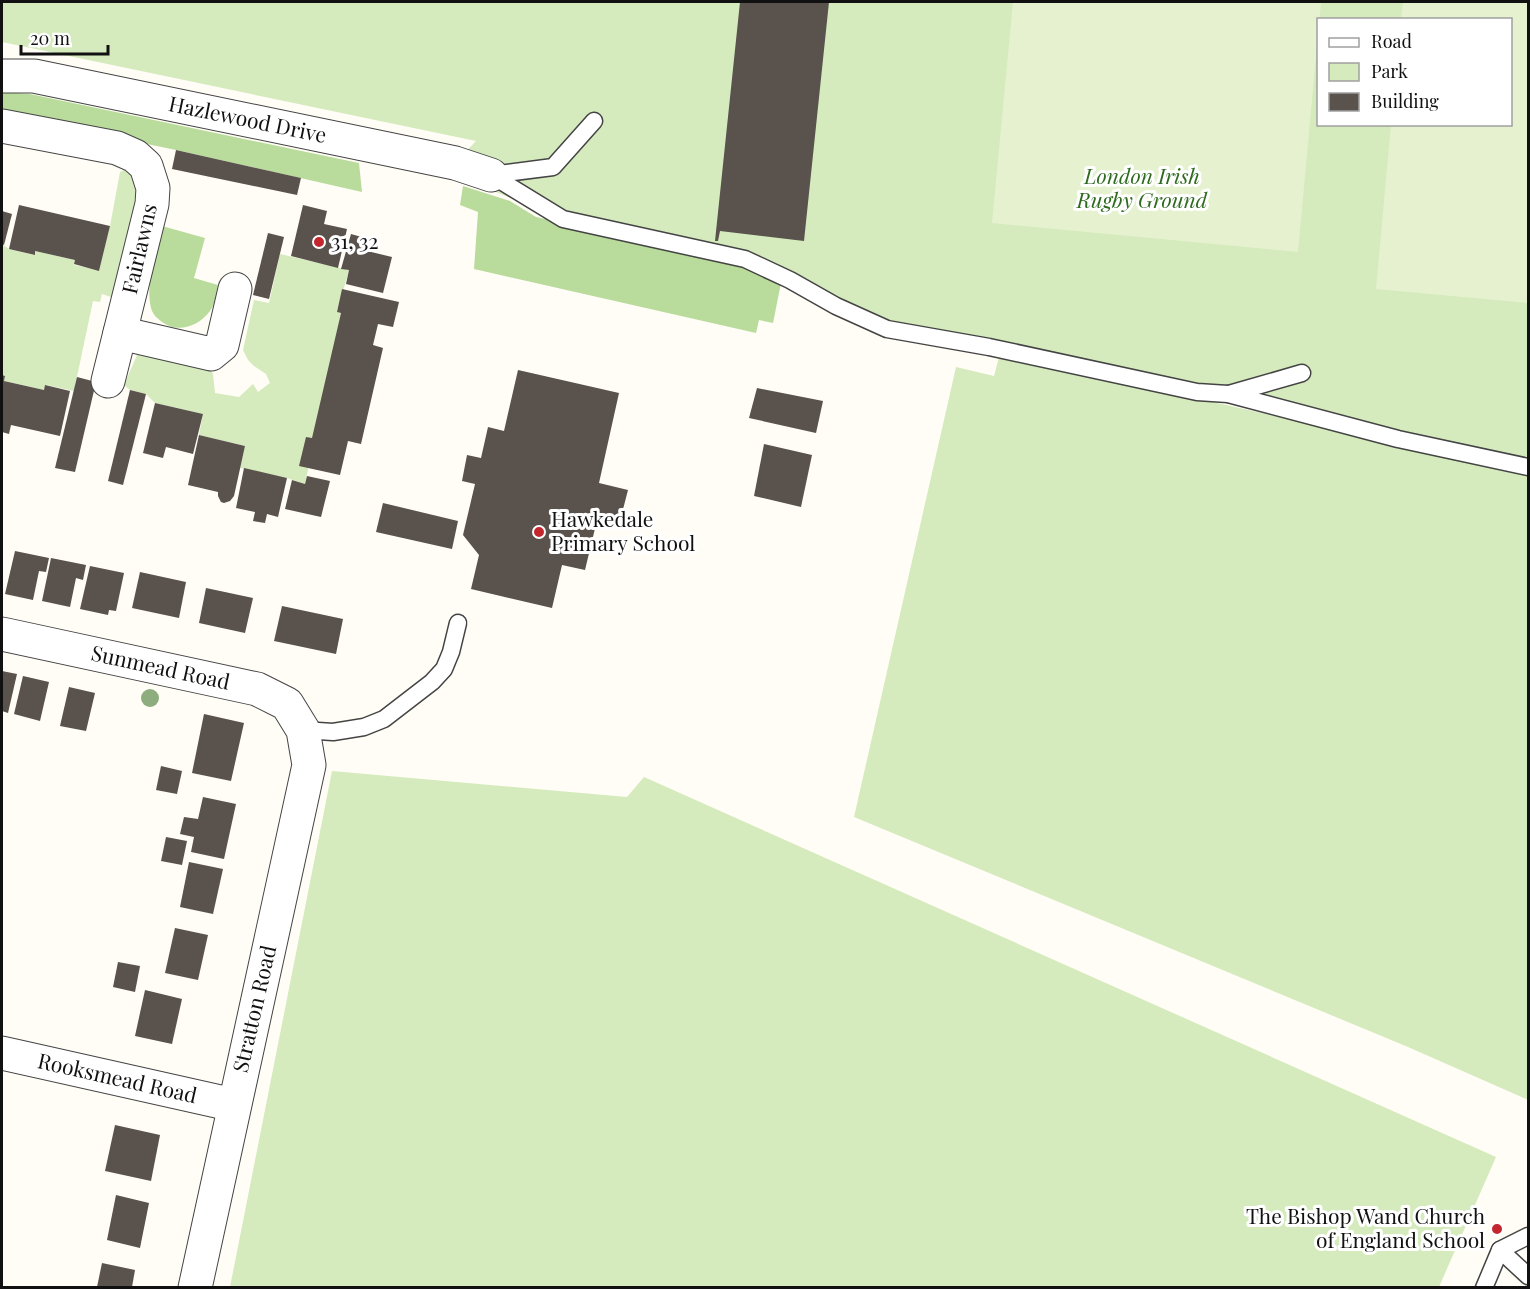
<svg xmlns="http://www.w3.org/2000/svg" width="1530" height="1289" viewBox="0 0 1530 1289" font-family="'Playfair Display',serif">
	<style>
		.green { fill: #d5ebbd; fill-rule: evenodd }
		.forest { fill: #b9dc9c }
		.pitch { fill: #e6f2cf }
		.building { fill: #5a524d }
		.lines { fill: none; stroke-linecap: round; stroke-linejoin: round }
		.lane-casing { stroke: #444; stroke-width: 19 }
		.street-casing { stroke: #444; stroke-width: 35 }
		.lane { stroke: #fff; stroke-width: 16 }
		.street { stroke: #fff; stroke-width: 33 }
		.tree { fill: #8dad7f }
		.poi-dot { fill: #c4262e; stroke: #fff; stroke-width: 2 }
		.labels { text-anchor: middle; stroke-width: 6; stroke-linejoin: round; paint-order: stroke }
		.street-label { font-size: 21px; fill: #111; stroke: #fff }
		.park-label { font-size: 21px; font-style: italic; fill: #2f6b1f; stroke: #fff }
		.poi-label { font-size: 21px; fill: #111; stroke: #fff; text-anchor: start }
	</style>
	<rect width="100%" height="100%" fill="#fffdf5"/>
	<g class="green">
		<path d="M2,2H1528V467L887,329L790,280L563,219L486,188L455,163L476,141L2,42ZM1318,20H1510V124H1318Z"/>
		<path d="M124,170L132,176L140,189L114,295L111,297L102,294L100,302L93,301L74,391L46,385L44,390L4,381L5,376L2,375V244L9,249L34,255L35,251L75,260L74,265L99,270L110,226L120,172Z"/>
		<path d="M280,254L349,270C346,284 340,297 337,312L341,313L305,484L287,478L240,468L245,446L199,435L203,414L155,403L146,394L130,390L124,385L137,355L143,350L209,366L213,374L215,393L239,397L253,384L258,392L270,383L266,374L254,366L248,360L243,350L254,300L269,303Z"/>
		<path d="M999,357L1195,398L1528,473V1100L1408,1047L854,817L956,367L994,376Z"/>
		<path d="M332,771L627,797L644,777L1496,1157L1439,1287H230Z"/>
	</g>
	<g class="forest">
		<path d="M2,92L30,94L359,163L362,192L176,150L2,114Z"/>
		<path d="M463,186L510,201L536,217L738,262L782,278L773,323L759,320L756,333L474,269L478,212L460,205Z"/>
		<path d="M162,226L205,238L194,278L218,285C216,293 215,305 210,311C199,326 178,334 162,322C157,318 153,315 151,308C145,282 156,252 162,226Z"/>
	</g>
	<g class="pitch">
		<path d="M1013,2H1321L1298,252L992,223Z"/>
		<path d="M1403,2H1528V303L1376,289L1391,125L1510,124V20L1401,19Z"/>
	</g>
	<g class="building">
		<path d="M740,2H829L804,241L720,231L718,241H715Z"/>
		<path d="M176,150L301,178L297,195L172,169Z"/>
		<path d="M19,205L110,226L99,271L74,264L75,260L35,251V255L9,249Z"/>
		<path d="M303,205L327,211L324,224L347,229L338,268L291,256Z"/>
		<path d="M2,211L12,214L4,245L2,244Z"/>
		<path d="M268,233L284,237L269,299L253,295Z"/>
		<path d="M351,234L365,238L363,250L392,257L383,293L346,284L349,270L341,269Z"/>
		<path d="M342,289L399,302L393,327L378,324L373,345L383,348L361,444L348,441L340,475L299,466L306,437L312,438L341,313L337,312Z"/>
		<path d="M518,370L619,393L599,483L628,490L620,521L598,516L585,570L562,565L552,608L471,589L479,555L463,535L475,484L462,481L467,455L481,458L488,427L504,431Z"/>
		<path d="M2,375L5,376L4,381L44,390L45,385L70,391L60,436L11,425L9,434L2,432Z"/>
		<path d="M77,377L96,382L75,472L55,468Z"/>
		<path d="M757,388L823,401L816,433L749,418Z"/>
		<path d="M130,390L146,394L123,485L108,481Z"/>
		<path d="M155,403L203,414L193,454L166,447L163,458L143,453Z"/>
		<path d="M199,435L245,446L234,496L230,501L224,503L221,502L218,496V492L188,485Z"/>
		<path d="M764,444L812,455L801,507L754,496Z"/>
		<path d="M244,468L287,478L278,517L267,514L265,523L253,521L255,512L236,508Z"/>
		<path d="M307,476L330,481L321,517L285,509L292,480L305,484Z"/>
		<path d="M383,503L458,521L452,549L376,532Z"/>
		<path d="M15,551L49,558L46,572L39,571L33,600L5,594Z"/>
		<path d="M51,558L86,565L83,580L76,578L70,607L42,601Z"/>
		<path d="M90,566L124,573L116,611L109,610L108,615L80,609Z"/>
		<path d="M140,572L186,582L179,618L132,608Z"/>
		<path d="M206,588L253,598L245,633L199,623Z"/>
		<path d="M282,606L343,619L336,654L274,641Z"/>
		<path d="M2,671L17,674L8,713L2,711Z"/>
		<path d="M23,676L49,682L40,721L14,714Z"/>
		<path d="M69,687L95,693L86,731L60,726Z"/>
		<path d="M204,714L244,723L231,781L192,773Z"/>
		<path d="M161,766L182,771L177,794L156,790Z"/>
		<path d="M203,797L236,804L224,859L191,852L194,837L180,834L184,817L198,819Z"/>
		<path d="M166,837L187,841L182,865L161,861Z"/>
		<path d="M189,862L223,869L213,914L180,907Z"/>
		<path d="M175,928L208,935L198,980L165,973Z"/>
		<path d="M118,962L140,966L135,992L113,987Z"/>
		<path d="M145,990L182,999L172,1044L135,1036Z"/>
		<path d="M115,1125L160,1135L151,1181L105,1171Z"/>
		<path d="M116,1195L149,1203L140,1248L107,1240Z"/>
		<path d="M102,1263L135,1270L132,1287H97Z"/>
	</g>
	<g class="lines">
		<g class="lane-casing">
			<g id="lane">
				<path d="M491,175L563,219L745,259L790,280L836,306L887,329L989,347L1197,392L1228,394L1398,439L1528,467"/>
				<path d="M491,175L553,167L594,121"/>
				<path d="M1229,394L1302,373"/>
				<path d="M303,730L333,732L364,727L384,719L432,682L444,669L451,652L458,623"/>
				<path d="M1500,1250L1528,1276"/>
				<path d="M1484,1288L1500,1250L1528,1236"/>
			</g>
		</g>
		<g class="street-casing">
			<g id="street">
				<path id="s1" d="M2,76H34L455,163L491,175"/>
				<path d="M2,126L117,148L135,156L146,166L153,188L152,204L108,381"/>
				<path d="M120,333L211,354L222,345L235,289"/>
				<path id="s2" d="M2,634L257,689L287,704L303,730L309,765L195,1288"/>
				<path id="s3" d="M2,1053L234,1105"/>
			</g>
		</g>
		<use href="#lane" class="lane"/>
		<use href="#street" class="street"/>
	</g>
	<circle class="tree" cx="150" cy="698" r="9"/>
	<g class="poi-dot">
		<circle cx="319" cy="242" r="6"/>
		<circle cx="539" cy="532" r="6"/>
		<circle cx="1497" cy="1229" r="6"/>
	</g>
	<g class="labels">
		<g class="street-label">
			<text dy="7" stroke="none"><textPath href="#s1" startOffset="250">Hazlewood Drive</textPath></text>
			<text transform="translate(140 249) rotate(-77)" y="7">Fairlawns</text>
			<text dy="7" stroke="none"><textPath href="#s2" startOffset="162">Sunmead Road</textPath></text>
			<text transform="translate(255 1009) rotate(-77)" y="7">Stratton Road</text>
			<text dy="7" stroke="none"><textPath href="#s3" startOffset="118">Rooksmead Road</textPath></text>
		</g>
		<g class="park-label">
			<text x="1142" y="184">London Irish<tspan x="1142" dy="24">Rugby Ground</tspan></text>
		</g>
		<g class="poi-label">
			<text x="331" y="249">31, 32</text>
			<text x="551" y="527">Hawkedale<tspan x="551" dy="24">Primary School</tspan></text>
			<text x="1485" y="1224" text-anchor="end">The Bishop Wand Church<tspan x="1485" dy="24">of England School</tspan></text>
		</g>
	</g>
	<rect width="1530" height="1289" fill="none" stroke="#111111" stroke-width="6"/>
	<rect x="1317" y="18" width="195" height="108" fill="#ffffff" stroke="#a0a0a0" stroke-width="1.5"/>
	<rect x="1329" y="38" width="30" height="9" fill="#ffffff" stroke="#a0a0a0" stroke-width="1.5"/>
	<text x="1371" y="48" font-size="18" fill="#111111">Road</text>
	<rect x="1329" y="63" width="30" height="18" fill="#d5ebbd" stroke="#a0a0a0" stroke-width="1.5"/>
	<text x="1371" y="78" font-size="18" fill="#111111">Park</text>
	<rect x="1329" y="93" width="30" height="18" fill="#5a524d" stroke="#a0a0a0" stroke-width="1.5"/>
	<text x="1371" y="108" font-size="18" fill="#111111">Building</text>
	<path d="M21 45v9h87v-9" fill="none" stroke="#111111" stroke-width="3"/>
	<text x="30" y="45" font-size="18" fill="#111111" stroke="#ffffff" stroke-width="4.5" paint-order="stroke">20 m</text>
</svg>
